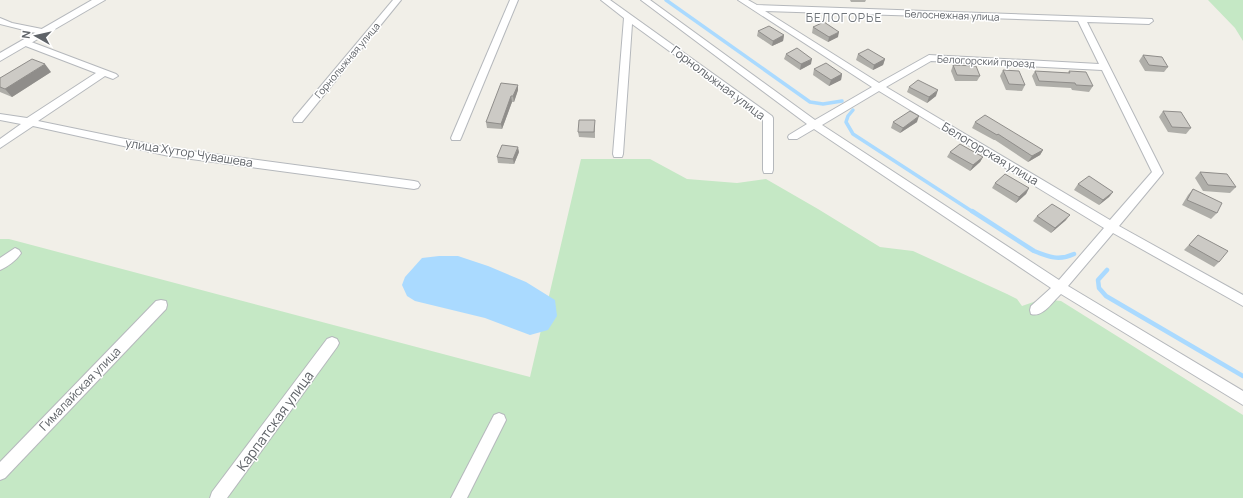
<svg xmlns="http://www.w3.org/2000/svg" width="1243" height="498" viewBox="0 0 1243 498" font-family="Manrope,sans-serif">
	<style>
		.green { fill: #c5e8c5 }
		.water { fill: #aadaff }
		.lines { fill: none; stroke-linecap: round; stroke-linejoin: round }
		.stream-far1 { stroke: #aadaff; stroke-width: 3.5 }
		.stream { stroke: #aadaff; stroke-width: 4.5 }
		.minor-casing { stroke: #b5b8bc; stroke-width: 2 }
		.tertiary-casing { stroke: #b5b8bc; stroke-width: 2 }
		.minor { fill: #fff; fill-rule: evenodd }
		.tertiary { fill: #fff; fill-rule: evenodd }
		.wall { fill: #afaea9 }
		.shaded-wall { fill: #8f8d8a }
		.building { fill: #cccac5; stroke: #8f8d8a }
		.labels { text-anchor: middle; stroke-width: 3; stroke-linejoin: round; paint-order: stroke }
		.far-street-label { font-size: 10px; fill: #5f6368; stroke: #fff }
		.far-quarter-label { font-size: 12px; letter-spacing: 1px; fill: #70757a; stroke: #fff }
		.street-label { font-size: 12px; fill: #5f6368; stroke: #fff }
		.near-street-label { font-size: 14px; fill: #5f6368; stroke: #fff }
	</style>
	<rect width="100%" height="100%" fill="#f1efe8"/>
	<g class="green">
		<path d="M1208,0H1243V41L1235,28Z"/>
		<path d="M581,159H650L687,179L737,183L766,179L818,209L880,247L913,251L1007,294L1017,299L1022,306L1042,299L1061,301L1243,415V498H0V239H9L530,377Z"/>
	</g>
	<path class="water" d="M439,256H458L488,266L526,282L555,300L557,316L548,330L530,335L485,318L415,301L407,296L402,285L405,277L422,258Z"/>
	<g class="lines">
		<g class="stream-far1">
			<path d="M666,0L810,102L823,104L842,101"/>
			<path d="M853,110L848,116L846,122L853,134L973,212"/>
		</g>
		<g class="stream">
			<path d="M972,211L1034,251C1049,257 1059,261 1074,254"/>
			<path d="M1107,270L1098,280L1099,288L1106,296L1243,376"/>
		</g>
		<g class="minor-casing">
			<g id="minor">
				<path d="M393,0H401L302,122H294L293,120L294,118Z"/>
				<path d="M510,0H518L461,138L460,140H452L451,138Z"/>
				<path d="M601,0H610L772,116L773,118V170L772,173H764L763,170V119L632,24L623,154L622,157H614L613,154L624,18Z"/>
				<path d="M641,0H650L815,120L872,87L738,0H748L757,5L1152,19L1153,21L1149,24L1087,22L1163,173L1119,226L1243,295V306L1113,233L1068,286L1243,391V405L1061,294C1053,301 1043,318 1031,314L1030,310L1031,306L1051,288L814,129L797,139H789L788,137L789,135L807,124ZM765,11L1078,21L1099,64L929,55L879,83ZM931,61L1102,70L1152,172L1110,220L886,87ZM879,91L1104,228L1059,280L822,125Z"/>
				<path d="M0,18L12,23L47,30L48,32L44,35L0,24Z"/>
				<path d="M26,40L116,74L118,76L113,79L105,76L38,121L169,148L414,181L418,182L420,185L418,188L414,189L169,156L33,126L0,148V139L21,124L0,120V114L27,118L96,73L23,45L21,43Z"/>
				<path d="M15,248L19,250L21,253C17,260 7,267 0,270V258Z"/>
				<path d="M161,300L166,301L167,305L166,309L5,478L0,480V462L156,301Z"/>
				<path d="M332,337L337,339L339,343L337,347L227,498H210L212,492L327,339Z"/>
				<path d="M499,413L504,415L506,420L467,498H451L494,415Z"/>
			</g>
		</g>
		<g class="tertiary-casing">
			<path id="tertiary" d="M92,0H105L0,61V53Z"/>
		</g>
		<use href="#minor" class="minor"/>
		<use href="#tertiary" class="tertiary"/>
	</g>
	<g class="wall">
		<path d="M850,0H866L865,2H851Z"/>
		<path d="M813,27L838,37L828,42L812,33Z"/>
		<path d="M758,31L784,35L783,41L772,46L757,36Z"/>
		<path d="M786,54L811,64L800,70L784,59Z"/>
		<path d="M858,54L885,59L883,65L873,70L856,60Z"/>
		<path d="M1143,55L1168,67L1164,72L1145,71L1139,61Z"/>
		<path d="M953,65L980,76L977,81H955L951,71Z"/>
		<path d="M814,69L842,74L841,80L829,86L813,75Z"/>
		<path d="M1003,70L1025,85L1022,91L1006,90L1000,76Z"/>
		<path d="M1035,71L1068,73L1069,71L1093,86L1089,92L1072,90L1071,88L1036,86L1032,76Z"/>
		<path d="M51,72L12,97L0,92V78Z"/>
		<path d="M518,85V90L514,102H512L502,129L487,128L486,122Z"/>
		<path d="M909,87L936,96L927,103L907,92Z"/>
		<path d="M1163,111L1191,128L1186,134L1168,132L1159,117Z"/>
		<path d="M893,122H917L900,133L891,128Z"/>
		<path d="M975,122L1043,150L1040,155L1028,162L995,140H994L972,128Z"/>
		<path d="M595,125V138L579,137L578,132Z"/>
		<path d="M519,152L514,164L498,163L497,157Z"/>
		<path d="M950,152L983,157L980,162L970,171L947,157Z"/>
		<path d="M1200,172L1236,187L1230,193L1203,191L1195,178Z"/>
		<path d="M995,183L1029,188L1026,194L1016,203L992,188Z"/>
		<path d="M1078,184L1113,192L1109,197L1099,205L1074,190Z"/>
		<path d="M1193,189L1217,213L1211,219L1182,205L1188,195Z"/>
		<path d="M1037,216L1066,220L1051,233L1033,221Z"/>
		<path d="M1198,235L1219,262L1214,267L1184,250Z"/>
	</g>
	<g class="shaded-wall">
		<path d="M839,32L838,37L828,42L829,37Z"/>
		<path d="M784,35L783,41L772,46L773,41Z"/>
		<path d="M812,59L811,64L800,70L801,64Z"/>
		<path d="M885,59L883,65L873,70L874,65Z"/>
		<path d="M45,64L51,72L12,97L5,89Z"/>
		<path d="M842,74L841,80L829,86L831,80Z"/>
		<path d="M518,85V90L514,102L513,96Z"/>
		<path d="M938,90L936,96L927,103L929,97Z"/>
		<path d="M511,96L512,102L502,129L501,124Z"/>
		<path d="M919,116L917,122L900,133L903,128Z"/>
		<path d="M518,147L519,152L514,164L513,159Z"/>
		<path d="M1043,150L1040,155L1028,162L1032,156Z"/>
		<path d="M983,157L980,162L970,171L973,165Z"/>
		<path d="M1029,188L1026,194L1016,203L1019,197Z"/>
		<path d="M1113,192L1109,197L1099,205L1103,200Z"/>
		<path d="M1070,215L1066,220L1051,233L1055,228Z"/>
	</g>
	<g class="building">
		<path d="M824,22L839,32L829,37L813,27Z"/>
		<path d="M769,26L784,35L773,41L758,31Z"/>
		<path d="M797,48L812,59L801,64L786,54Z"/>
		<path d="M868,49L885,59L874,65L858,54Z"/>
		<path d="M1143,55L1162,57L1168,67L1149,65Z"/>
		<path d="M32,59L45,64L5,89L0,87V78Z"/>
		<path d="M826,63L842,74L831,80L814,69Z"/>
		<path d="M953,65L976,66L980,76L957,75Z"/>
		<path d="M1003,70L1019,71L1025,85L1009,84Z"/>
		<path d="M1035,71L1070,73L1069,71L1086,72L1093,86L1076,85L1075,83L1039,81Z"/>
		<path d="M918,80L938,90L929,97L909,87Z"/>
		<path d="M501,83L518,85L513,96H511L501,124L486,122Z"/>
		<path d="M910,111L919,116L903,128L893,122Z"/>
		<path d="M1163,111L1181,112L1191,128L1172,127Z"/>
		<path d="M985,115L1043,150L1032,156L998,134L997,135L975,122Z"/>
		<path d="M579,120H595L594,132H578Z"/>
		<path d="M960,144L983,157L973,165L950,152Z"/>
		<path d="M502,145L518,147L513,159L497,157Z"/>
		<path d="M1200,172L1227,174L1236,187L1208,185Z"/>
		<path d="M1005,174L1029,188L1019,197L995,183Z"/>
		<path d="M1089,176L1113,192L1103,200L1078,184Z"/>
		<path d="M1193,189L1222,203L1217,213L1187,200Z"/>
		<path d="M1052,204L1070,215L1055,228L1037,216Z"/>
		<path d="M1198,235L1228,251L1219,262L1189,245Z"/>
	</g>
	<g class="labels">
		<g class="far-street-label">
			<text transform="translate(952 15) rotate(2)" y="4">Белоснежная улица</text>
			<text transform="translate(347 60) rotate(-50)" y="4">Горнолыжная улица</text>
			<text transform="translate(986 61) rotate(3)" y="4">Белогорский проезд</text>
		</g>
		<g class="far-quarter-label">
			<text x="844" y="22">БЕЛОГОРЬЕ</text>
		</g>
		<g class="street-label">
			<text transform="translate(718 83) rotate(37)" y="4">Горнолыжная улица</text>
			<text transform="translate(189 153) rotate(9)" y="4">улица Хутор Чувашева</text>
			<text transform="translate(990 154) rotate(31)" y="4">Белогорская улица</text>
			<text transform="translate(80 389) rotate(-46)" y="4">Гималайская улица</text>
		</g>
		<g class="near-street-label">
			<text transform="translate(275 421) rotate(-54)" y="5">Карпатская улица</text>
		</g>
	</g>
	<g transform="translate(36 36) rotate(278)" stroke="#ffffff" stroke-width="3" paint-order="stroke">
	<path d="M0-3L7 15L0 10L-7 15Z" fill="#5f6368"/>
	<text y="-6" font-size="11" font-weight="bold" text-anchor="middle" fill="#5f6368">N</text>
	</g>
</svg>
